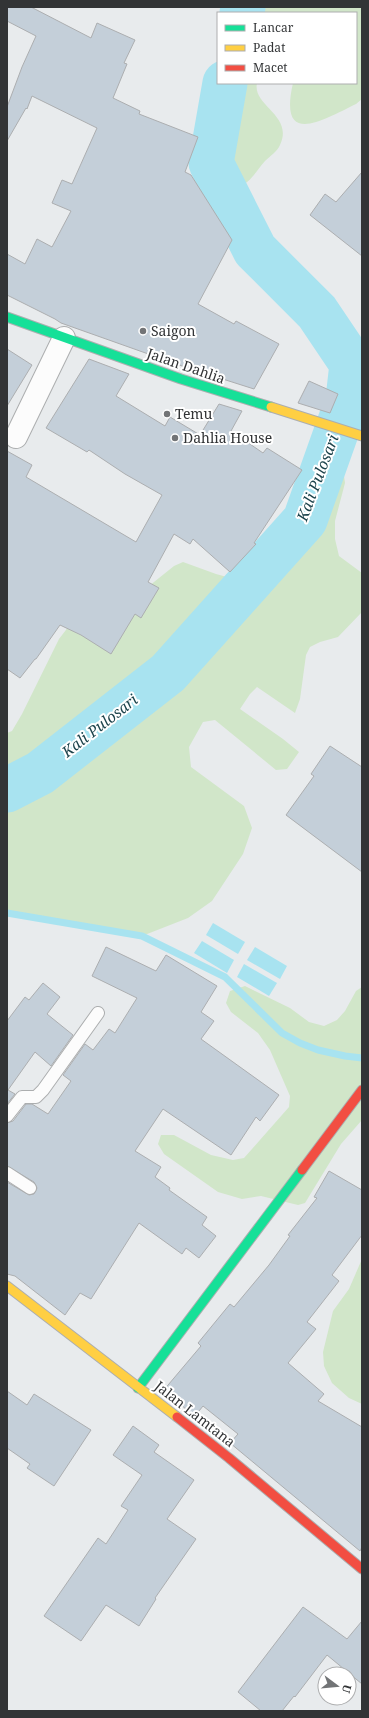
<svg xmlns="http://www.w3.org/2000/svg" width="369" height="1718" viewBox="0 0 369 1718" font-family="'Noto Serif',serif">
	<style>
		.green { fill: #d1e6c9 }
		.water { fill: #a8e3f0 }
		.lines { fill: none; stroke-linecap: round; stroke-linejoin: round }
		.stream { stroke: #a8e3f0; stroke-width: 7 }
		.river { stroke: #a8e3f0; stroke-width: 45 }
		.building { fill: #c4cfd9; stroke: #acaeb0 }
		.lane-casing { stroke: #acaeaf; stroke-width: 14 }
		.street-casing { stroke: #acaeaf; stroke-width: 24 }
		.fast-casing { stroke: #acaeaf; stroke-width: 11 }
		.slow-casing { stroke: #acaeaf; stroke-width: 11 }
		.jam-casing { stroke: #acaeaf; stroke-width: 11 }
		.lane { stroke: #fcfcfc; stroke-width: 12 }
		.street { stroke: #fcfcfc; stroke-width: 22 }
		.fast { stroke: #16e098; stroke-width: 9 }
		.slow { stroke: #ffcf43; stroke-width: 9 }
		.jam { stroke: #f24e42; stroke-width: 9 }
		.poi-dot { fill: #727476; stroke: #fff; stroke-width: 1.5 }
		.labels { text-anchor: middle; stroke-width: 4; stroke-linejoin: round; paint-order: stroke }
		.poi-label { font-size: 14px; fill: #323436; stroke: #fff; text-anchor: start }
		.street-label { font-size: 14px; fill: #323436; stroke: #fff }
		.water-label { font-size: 15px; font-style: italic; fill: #1d444c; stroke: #fff }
	</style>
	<rect width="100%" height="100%" fill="#e8ebed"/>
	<g class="green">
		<path d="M243,7H362V99L356,104C323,120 278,148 293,83H356V13H242Z"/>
		<path d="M225,83H257C252,106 294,115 280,145C277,152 270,156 265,161C252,176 252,182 233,190L223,187L211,163Z"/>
		<path d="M335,470L344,476L345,483L335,521V539L339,556L362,573V612L338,637L320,642L310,647L306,655L300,699L295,713L257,687L250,694L240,709L283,739L299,752L287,769L276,770L215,720L203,722L189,747L191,767L244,806L252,828L243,854L212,901L188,918L142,936L7,913V733L12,731L22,714L59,639L72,622L129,602L174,566L183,562L216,574L227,577L240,574L260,557L277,529L292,511L305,487L312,478Z"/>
		<path d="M245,986L290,1008L309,1022L324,1026L337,1020L345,1011L356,991L362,987V1120L341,1144L305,1203L298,1205L261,1196L242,1199L218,1192L164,1154L158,1144L161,1135H174L211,1155L233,1160L244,1158L289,1107L290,1096L270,1050L258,1033L231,1012L226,1003L230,991Z"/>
		<path d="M362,1259V1404L349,1398L332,1383L324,1366L323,1352L333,1311L349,1289Z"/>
	</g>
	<g class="water">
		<path d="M213,923L245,942L238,954L206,935Z"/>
		<path d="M202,941L234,960L227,973L194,953Z"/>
		<path d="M255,947L287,966L280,979L247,960Z"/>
		<path d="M244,964L277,983L269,996L237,977Z"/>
	</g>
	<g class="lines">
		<path class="stream" d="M7,913L142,936L225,977L282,1033L300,1043L318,1050L345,1056L362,1058"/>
		<g class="river">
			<path d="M242,13L243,7"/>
			<path d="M7,790L40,773L168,673L305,520L348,399L352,364L317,312L255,250L211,163L225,83"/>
		</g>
	</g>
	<g class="building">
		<path d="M7,7H31L91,38L97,23L135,40L124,63L127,64L113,98L140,111L139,114L198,137L185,172L191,175L232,240L198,304L234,324L236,321L279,344L254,389L185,367L61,323L55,319L7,295V254L25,264L37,239L52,247L71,211L52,203L62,180L72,184L97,128L32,96L27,109L26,108L7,141V107L22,67L36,36L7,21Z"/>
		<path d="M362,172V256L310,215L325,194L336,202Z"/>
		<path d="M7,349L32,365L7,406Z"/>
		<path d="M89,359L129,374L116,396L165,426L170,417L200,435L219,404L242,411L231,431L263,453L267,448L302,470L254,543L256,544L230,572L193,539L190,544L174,534L148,582L159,588L141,618L135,614L111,654L81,635L60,625L36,659H35L20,678L7,669V451L32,465L26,477L136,542L162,495L125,474L89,450L87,452L46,428Z"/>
		<path d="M309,381L338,394L330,413L298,403Z"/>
		<path d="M330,746L362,767V872L286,815L314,776L311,774Z"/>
		<path d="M106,947L156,971L166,955L217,986L201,1012L214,1021L201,1039L279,1095L260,1121L256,1117L231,1155L163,1109L135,1151L161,1167L155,1177L170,1188L169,1190L207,1217L202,1225L216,1236L199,1258L186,1248L182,1254L139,1223L91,1299L80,1293L65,1315L15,1276L7,1274V1182L29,1195L34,1194L37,1188L34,1182L7,1166V1123L13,1121L26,1104H32L48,1114L71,1081L63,1075L85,1044L93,1050L109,1029L115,1033L137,998L92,976Z"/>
		<path d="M43,983L60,997L47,1014L73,1035L51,1066L35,1052L8,1090L15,1094L7,1104V1021L25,997L29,1000Z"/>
		<path d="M329,1171L362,1190V1235L332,1275L339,1281L307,1322L316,1329L288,1363L324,1394L318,1401L362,1427V1547L360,1551L230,1443L238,1434L203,1406L195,1416L163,1391L201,1346L198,1343L230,1304L234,1307L269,1265L290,1236L288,1235L317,1198L314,1197Z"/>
		<path d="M7,1391L27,1405L34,1394L91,1430L54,1486L27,1468L30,1464L7,1448Z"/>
		<path d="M133,1426L159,1445L154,1452L194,1480L167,1519L196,1539L155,1598L156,1599L139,1626L106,1605L81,1641L44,1616L98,1538L106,1544L128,1510L121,1506L142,1475L113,1455Z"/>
		<path d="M303,1607L347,1639L362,1621V1684L327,1655L295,1697L294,1696L282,1711H261L238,1692Z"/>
	</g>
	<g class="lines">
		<g class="lane-casing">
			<g id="lane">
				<path d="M7,1116L22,1097H36L43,1090L98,1013"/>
				<path d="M7,1173L30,1188"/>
			</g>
		</g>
		<g class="street-casing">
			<path id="street" d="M16,437L64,338"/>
		</g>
		<g class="fast-casing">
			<g id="fast">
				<path d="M7,317L181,379L271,407"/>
				<path d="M138,1388L302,1170"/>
			</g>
		</g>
		<g class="slow-casing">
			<g id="slow">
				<path d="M271,407L362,436"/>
				<path d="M7,1286L177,1417"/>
			</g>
		</g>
		<g class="jam-casing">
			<g id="jam">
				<path d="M302,1170L362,1090"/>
				<path d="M177,1417L229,1458L362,1569"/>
			</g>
		</g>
		<use href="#lane" class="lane"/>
		<use href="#street" class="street"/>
		<use href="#fast" class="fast"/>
		<use href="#slow" class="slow"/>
		<use href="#jam" class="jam"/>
	</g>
	<g class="poi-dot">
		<circle cx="143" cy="331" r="4"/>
		<circle cx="167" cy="414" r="4"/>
		<circle cx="175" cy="438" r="4"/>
	</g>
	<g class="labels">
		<g class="poi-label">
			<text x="151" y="336">Saigon</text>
			<text x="175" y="419">Temu</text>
			<text x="183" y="443">Dahlia House</text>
		</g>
		<g class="street-label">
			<text transform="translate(186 366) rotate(19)" y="5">Jalan Dahlia</text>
			<text transform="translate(195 1414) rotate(38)" y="5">Jalan Lamtana</text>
		</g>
		<g class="water-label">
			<text transform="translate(318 478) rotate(-69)" y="5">Kali Pulosari</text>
			<text transform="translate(100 726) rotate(-38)" y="5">Kali Pulosari</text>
		</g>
	</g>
	<rect width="369" height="1718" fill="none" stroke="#323436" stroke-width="16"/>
	<rect x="217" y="12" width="140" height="72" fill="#ffffff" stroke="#adaeaf"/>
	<rect x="225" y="25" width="20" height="6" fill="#16e098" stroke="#adaeaf"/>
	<text x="253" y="32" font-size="12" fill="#323436">Lancar</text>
	<rect x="225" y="45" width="20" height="6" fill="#ffcf43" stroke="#adaeaf"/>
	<text x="253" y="52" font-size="12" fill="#323436">Padat</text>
	<rect x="225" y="65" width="20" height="6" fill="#f24e42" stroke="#adaeaf"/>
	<text x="253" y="72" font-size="12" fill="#323436">Macet</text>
	<g transform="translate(337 1686) rotate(106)"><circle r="19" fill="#ffffff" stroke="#adaeaf"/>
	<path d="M0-3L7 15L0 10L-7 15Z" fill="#727476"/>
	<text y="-6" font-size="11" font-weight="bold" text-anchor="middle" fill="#323436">U</text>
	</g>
</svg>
